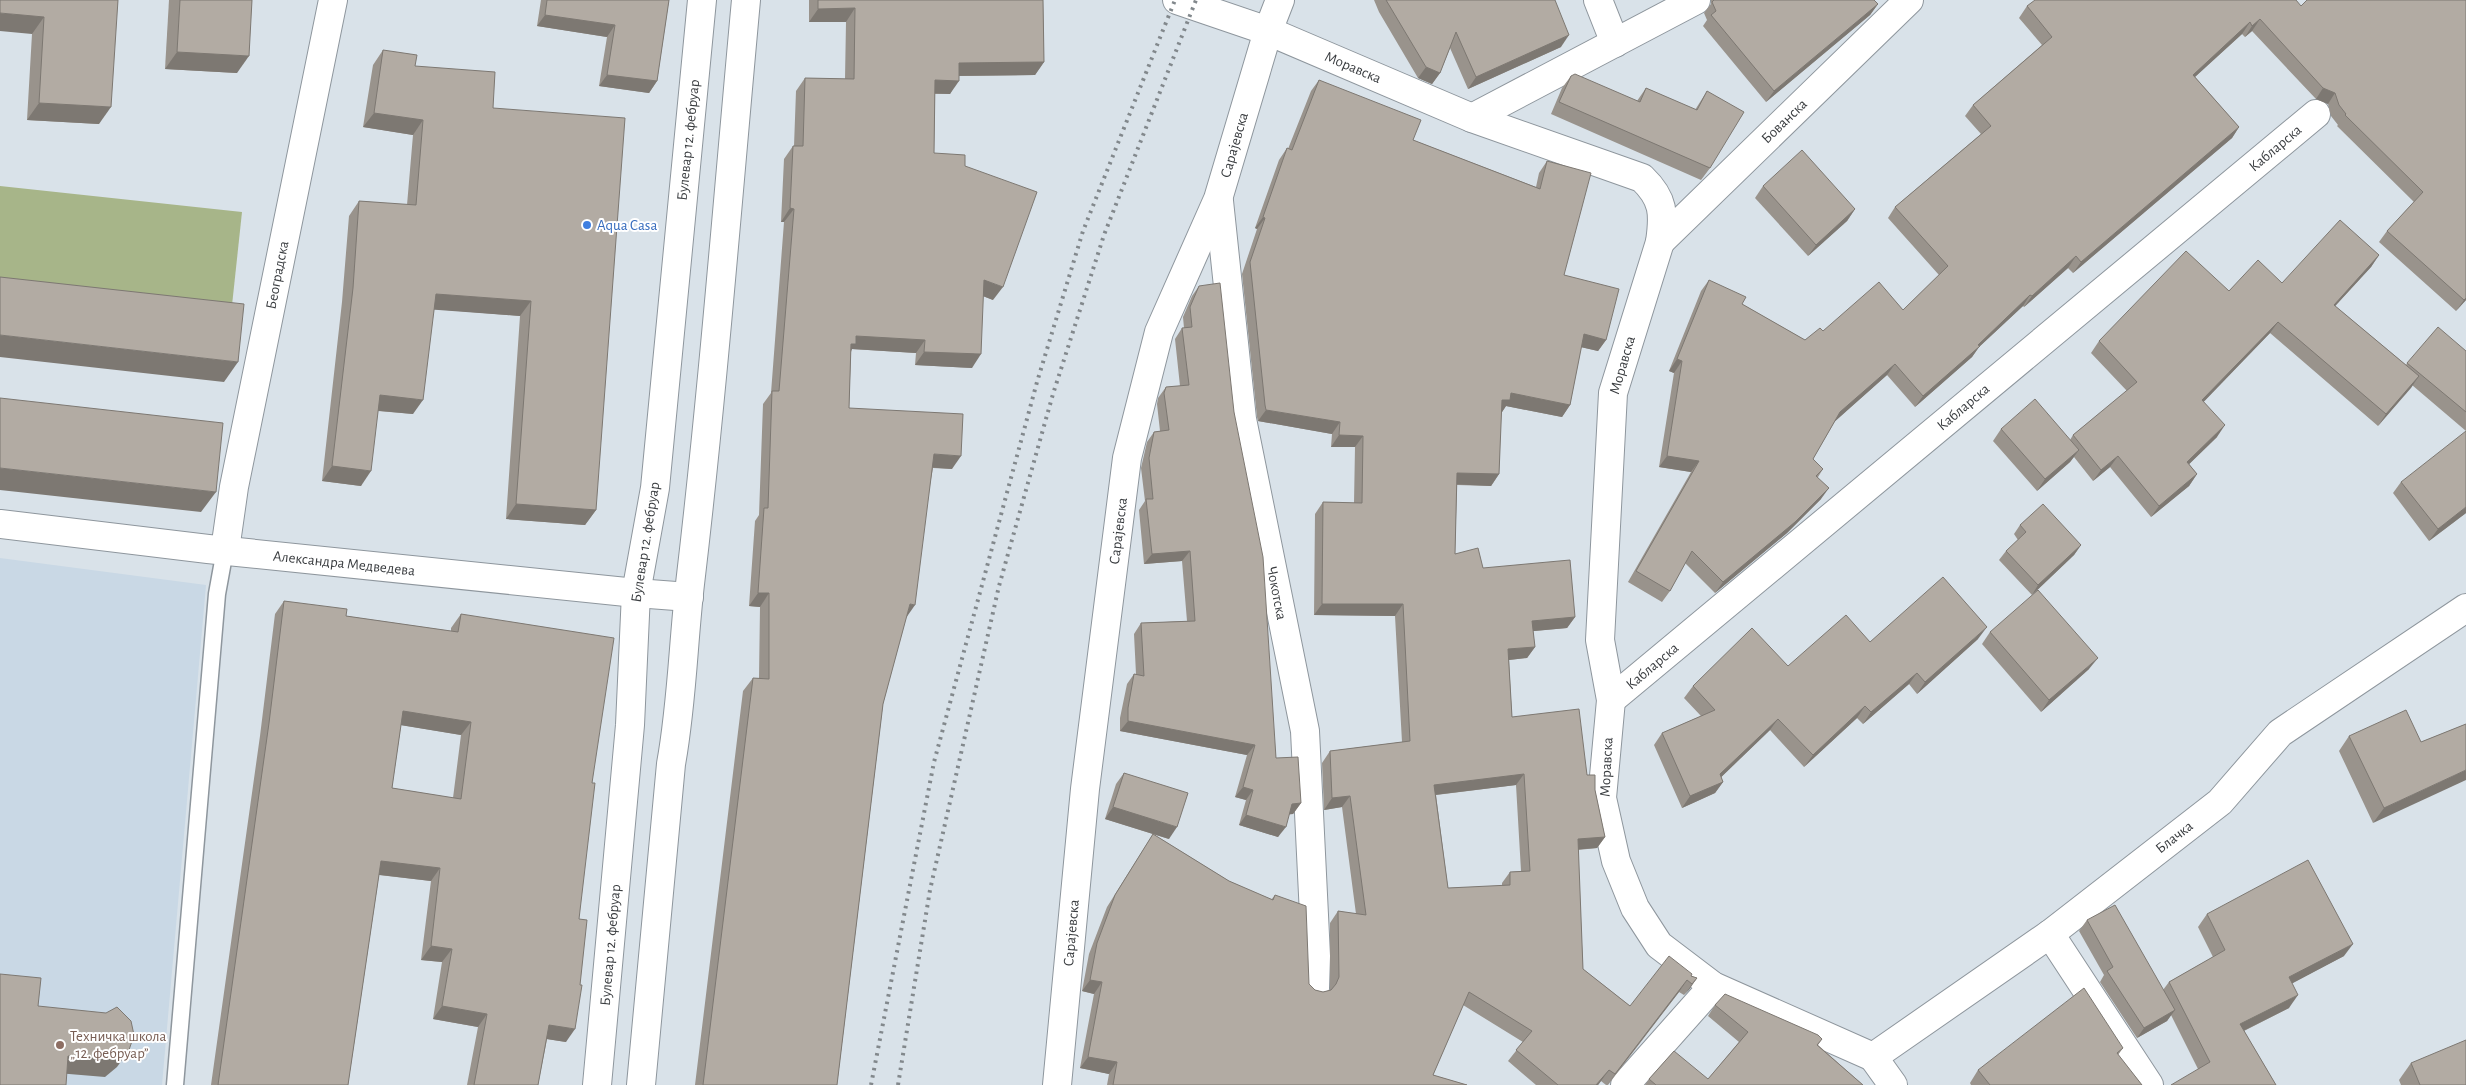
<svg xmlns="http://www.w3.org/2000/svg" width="2466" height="1085" viewBox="0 0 2466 1085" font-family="'Alegreya Sans',sans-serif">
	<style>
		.built { fill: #c9d8e5 }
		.green { fill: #a7b589 }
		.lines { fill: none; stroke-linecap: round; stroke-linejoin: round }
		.lane-casing { stroke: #8e969d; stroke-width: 19 }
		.street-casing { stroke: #8e969d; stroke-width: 30 }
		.secondary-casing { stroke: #8e969d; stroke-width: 30 }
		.lane { stroke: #fff; stroke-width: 16 }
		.street { stroke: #fff; stroke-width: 28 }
		.secondary { stroke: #fff; stroke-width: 28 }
		.rail { stroke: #82888c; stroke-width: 4; stroke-dasharray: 2.5 5; stroke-linecap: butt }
		.wall { fill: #99938c; fill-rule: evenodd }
		.shaded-wall { fill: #7d7872 }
		.building { fill: #b2aba3; stroke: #7d7872; fill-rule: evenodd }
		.shop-dot { fill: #3f7fe0; stroke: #fff; stroke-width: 2 }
		.education-dot { fill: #8d6e63; stroke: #fff; stroke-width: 2 }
		.labels { text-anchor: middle; stroke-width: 4; stroke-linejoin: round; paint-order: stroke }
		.street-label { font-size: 15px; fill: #3a3d40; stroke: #fff }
		.shop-label { font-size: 15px; fill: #366cbe; stroke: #fff; text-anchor: start }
		.education-label { font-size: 15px; fill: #785e54; stroke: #fff; text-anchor: start }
	</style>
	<rect width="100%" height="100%" fill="#d9e2e9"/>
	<path class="built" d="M0,558L206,585L162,1085H0Z"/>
	<path class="green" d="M0,186L242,212L230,324L0,299Z"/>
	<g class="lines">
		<g class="lane-casing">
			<path id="lane" d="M175,1085L217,594L225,550"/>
		</g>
		<g class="street-casing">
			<g id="street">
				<path d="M1177,0L1268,31L1472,118L1642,178C1664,199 1664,214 1660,242L1613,393L1600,640L1611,700L1602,798L1616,861L1635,908L1659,945L1713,986L1873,1057"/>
				<path d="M1598,0L1615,43"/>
				<path d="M1472,118L1696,0"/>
				<path d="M1219,201L1242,419L1305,731L1316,956L1315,988"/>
				<path d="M1660,242L1909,0"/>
				<path d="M225,550L234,487L333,0"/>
				<path d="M1611,700L2316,114"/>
				<path d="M2050,934L2149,1085"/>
				<path d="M1873,1057L2050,934L2220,802L2280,733L2466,608"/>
				<path d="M1873,1057L1893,1085"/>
				<path d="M1057,1085L1085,789L1127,458L1159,332L1218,199L1268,31L1280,0"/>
				<path d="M1625,1085L1713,986"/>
			</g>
		</g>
		<g class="secondary-casing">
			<g id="secondary">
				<path d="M0,524L208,549L636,593L689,597"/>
				<path d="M597,1085L630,725L636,593L655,488L702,0"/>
				<path d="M641,1085L671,764C682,704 683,644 690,584C713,390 728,195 746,0"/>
			</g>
		</g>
		<use href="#lane" class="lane"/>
		<use href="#street" class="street"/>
		<use href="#secondary" class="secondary"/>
		<g class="rail">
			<path d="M871,1085L934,762L1037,382L1083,231L1175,0"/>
			<path d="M898,1085L930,890L999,586L1053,394L1104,235L1196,0"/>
		</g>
	</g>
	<g class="wall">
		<path d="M0,0H118L99,124L27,120L32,34Z"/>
		<path d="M169,0H252L237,73L165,69Z"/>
		<path d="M541,0H669L657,81L649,93L599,86L607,37L537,26Z"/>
		<path d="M809,0H1043L1044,62L1035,75L959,76L950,94H935L934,153L965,166L993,300L983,296L972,368L915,365L916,353L852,349L851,352L849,408L952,469L933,468L906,617L883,704L837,1085H695L743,691L753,678H759L760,607L749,606L755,521L759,515L763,404L771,393L784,222H781L784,159L793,146H794L796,91L805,78L845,79L846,22H809Z"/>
		<path d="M1374,0H1555L1561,47L1468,89L1450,48L1440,73L1432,84L1418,78L1379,12Z"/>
		<path d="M1711,0H1874L1878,4L1870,15L1766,102L1703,26L1707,20L1704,13L1711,4Z"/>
		<path d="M2466,0V300L2456,311L2379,242L2387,231L2414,202L2337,126L2338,125L2331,116L2328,104L2316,99L2252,31L2245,37L2242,34L2195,77L2239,127L2232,138L2073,273L2068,268L2024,307L2023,306L1979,347L1972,357L1915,407L1887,375L1835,421L1813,459L1823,469L1818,477L1821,499L1787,533L1715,593L1685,563L1670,591L1662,602L1628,582L1691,472L1659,467L1674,373L1669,371L1701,291L1709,280L1742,304L1805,340L1823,331L1903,310L1939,275L1888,218L1895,207L1981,134L1965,116L1973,105L2042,45L2019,18L2027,6H2301Z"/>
		<path d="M383,50L415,66L493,108L596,510L585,525L506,519L520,316L434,309L413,414L378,411L361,486L322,481L342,302L349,216L359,201L407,205L413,135L363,127L373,65Z"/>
		<path d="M1571,76L1637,101L1646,88L1695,110L1707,91L1710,168L1701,180L1551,114L1562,88Z"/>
		<path d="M1319,80L1413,140L1536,187L1539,173L1547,161L1564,275L1606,340L1598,351L1581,347L1570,405L1562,417L1506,406L1502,412H1501L1499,474L1491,486L1457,485L1455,554L1483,568L1575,617L1567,628L1533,631L1535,647L1527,658L1509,660L1512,717L1587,775L1595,790L1605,837L1597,848L1578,850L1583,969L1630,1006L1691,976L1697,978L1684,995L1679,992L1608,1085H1606L1601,1081L1598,1085H1536L1508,1061L1523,1042L1463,1005L1433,1075L1467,1085H1107L1109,1074L1080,1068L1094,994L1082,991L1089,954L1107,907L1153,834L1229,881L1271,900L1275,895L1309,984L1315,990L1323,992L1330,990V923L1338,911L1356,914L1342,807L1324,810L1322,763L1330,751L1402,742L1395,616L1314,615L1315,514L1323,502L1354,503L1355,447H1331L1332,434L1258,421L1257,417L1242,274L1257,229L1255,228L1279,160L1287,148L1288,149L1311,91ZM1516,785L1521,871L1510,872L1502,883V886L1448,888L1436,795Z"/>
		<path d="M1763,186L1855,209L1847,221L1808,256L1755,198Z"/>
		<path d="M2379,255L2371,267L2335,306L2406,365L2407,363L2466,351V431L2412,385L2378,426L2270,333L2203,402L2217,437L2189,464L2197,474L2189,486L2151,517L2110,467L2093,481L2074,457L2070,462L2037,491L1993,441L2001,429L2070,440L2073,435L2127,391L2091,353L2099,341L2229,291L2282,283Z"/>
		<path d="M1199,286L1234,412L1276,758L1301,803L1293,814H1289L1278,837L1239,825L1246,800L1235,797L1247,755L1120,731V718L1127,684L1134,674H1136L1134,634L1141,623L1187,621L1182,561L1144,564L1139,510L1145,501L1141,468L1147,442L1154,432L1160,431L1157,404L1158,398L1166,387L1180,386L1175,339L1182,328H1184L1183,317L1192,296Z"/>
		<path d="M2401,482L2466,513L2429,541L2393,493Z"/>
		<path d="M2020,525L2081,545L2074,555L2032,595L1999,560L2006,551L2018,540L2014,534Z"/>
		<path d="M284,601L346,616L451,631V628L461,614L592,783L566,1042L547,1039L538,1085H467L478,1027L433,1019L442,962L421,960L431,881L379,875L348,1085H211L260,736L275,614ZM401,725L461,735L453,798L392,788Z"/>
		<path d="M1990,632L2089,669L2041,712L1982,644Z"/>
		<path d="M1978,639L1917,694L1909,684L1863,724L1857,718L1804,767L1770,730L1721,777L1723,782L1715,793L1682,808L1654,745L1662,733L1701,716L1684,698L1693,686L1788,666L1870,642Z"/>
		<path d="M2466,724L2373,823L2339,751L2349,736L2421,742Z"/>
		<path d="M1124,773L1169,839L1105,819L1116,784Z"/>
		<path d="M2207,914L2344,956L2292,983L2289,1008L2244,1031L2276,1085L2198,1069L2171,1015L2167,1021L2137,1038L2100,982L2104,975L2079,931L2087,920L2163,990L2169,982L2213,957L2198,927Z"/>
		<path d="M1715,1005L1822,1039L1818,1045L1863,1085H1645L1649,1079H1708L1739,1042L1708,1016Z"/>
		<path d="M2123,1048L2118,1055L2142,1085H1971L1970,1083L1978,1070Z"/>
		<path d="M2411,1063L2466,1085H2401L2399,1080Z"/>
	</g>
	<g class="shaded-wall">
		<path d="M1878,4L1870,15L1766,102L1774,91Z"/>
		<path d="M855,8L846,22H809L818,9Z"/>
		<path d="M0,13L44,17L32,34L0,31Z"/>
		<path d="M545,15L615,25L607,37L537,26Z"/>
		<path d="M2260,19L2252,31L2245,37L2252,26Z"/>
		<path d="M2250,22L2242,34L2185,86L2193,75Z"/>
		<path d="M1569,35L1561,47L1468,89L1476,77Z"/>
		<path d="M177,52L249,56L237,73L165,69Z"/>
		<path d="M1044,62L1035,75L950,76L959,63Z"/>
		<path d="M1426,67L1440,73L1432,84L1418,78Z"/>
		<path d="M607,75L657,81L649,93L599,86Z"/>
		<path d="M935,80L959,81L950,94L926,93Z"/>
		<path d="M2323,88L2335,93L2328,104L2316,99Z"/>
		<path d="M39,103L111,107L99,124L27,120Z"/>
		<path d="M374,113L423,120L413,135L363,127Z"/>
		<path d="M2239,127L2232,138L2073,273L2081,262Z"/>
		<path d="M790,208L794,209L784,222H781Z"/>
		<path d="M1855,209L1847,221L1808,256L1816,245Z"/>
		<path d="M1263,217L1265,218L1257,229L1255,228Z"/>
		<path d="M2379,255L2371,267L2326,316L2334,305Z"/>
		<path d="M2076,256L2068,268L2024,307L2032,296Z"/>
		<path d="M984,280L1003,287L993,300L975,293Z"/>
		<path d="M436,294L531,301L520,316L425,309Z"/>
		<path d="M2030,295L2023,306L1979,347L1972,357L1915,407L1923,396Z"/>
		<path d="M2466,298V300L2456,311L2464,300Z"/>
		<path d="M2278,322L2270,333L2194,412L2202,400Z"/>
		<path d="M1584,334L1606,340L1598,351L1576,346Z"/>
		<path d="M0,335L238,362L224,382L0,357Z"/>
		<path d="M856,336L925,340L916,353L852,349L847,357H842Z"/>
		<path d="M924,352L981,354L972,368L915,365Z"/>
		<path d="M1677,359L1682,361L1674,373L1669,371Z"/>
		<path d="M1895,364L1887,375L1832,424L1840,412Z"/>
		<path d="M2419,376L2411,388L2378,426L2386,414Z"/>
		<path d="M1511,393L1570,405L1562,417L1506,406L1502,412L1494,411L1502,400Z"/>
		<path d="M380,395L423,400L413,414L370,410Z"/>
		<path d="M1266,410L1340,422L1332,434L1258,421Z"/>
		<path d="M2225,425L2217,437L2179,474L2187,462Z"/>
		<path d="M1339,435L1363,436L1355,447H1331Z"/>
		<path d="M2079,450L2070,462L2037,491L2045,479Z"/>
		<path d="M934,454L961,456L952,469L925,467Z"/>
		<path d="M1667,456L1699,461L1691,472L1659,467Z"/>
		<path d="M2118,456L2110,467L2093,481L2101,470Z"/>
		<path d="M332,466L371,471L361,486L322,481Z"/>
		<path d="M0,468L216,492L201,512L0,490Z"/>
		<path d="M1457,473L1499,474L1491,486L1449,484Z"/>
		<path d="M2197,474L2189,486L2151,517L2159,506Z"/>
		<path d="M1829,488L1821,499L1787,533L1715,593L1723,582Z"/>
		<path d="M516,504L596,510L585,525L506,519Z"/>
		<path d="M2466,507V513L2429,541L2438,529Z"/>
		<path d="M2081,545L2074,555L2032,595L2038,585Z"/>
		<path d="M1190,551L1182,561L1144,564L1152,554Z"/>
		<path d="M758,593H769L760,607L749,606Z"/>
		<path d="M910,604L915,605L906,618Z"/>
		<path d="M1322,604H1403L1395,616L1314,615Z"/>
		<path d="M1575,617L1567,628L1524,632L1532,621Z"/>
		<path d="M1987,627L1978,639L1917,694L1925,682Z"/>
		<path d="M1535,647L1527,658L1500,661L1508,649Z"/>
		<path d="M2098,658L2089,669L2041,712L2049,700Z"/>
		<path d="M1917,673L1909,684L1863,724L1871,712Z"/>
		<path d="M1865,706L1857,718L1804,767L1813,755Z"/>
		<path d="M403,711L471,722L461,735L394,724Z"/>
		<path d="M1778,719L1770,730L1712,786L1720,774Z"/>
		<path d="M1128,721L1255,745L1247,755L1120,731Z"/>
		<path d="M2466,770V780L2373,823L2384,808Z"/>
		<path d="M1524,774L1516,785L1426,796L1434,785Z"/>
		<path d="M1723,782L1715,793L1682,808L1690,796Z"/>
		<path d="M1243,787L1253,790L1246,800L1235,797Z"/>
		<path d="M1350,796L1342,807L1324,810L1332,798Z"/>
		<path d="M1301,803L1293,814L1285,815L1292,804Z"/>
		<path d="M1113,807L1177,827L1169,839L1105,819Z"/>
		<path d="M1246,815L1286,827L1278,837L1239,825Z"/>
		<path d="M1605,837L1597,848L1570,850L1578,839Z"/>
		<path d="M381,861L440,868L431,881L372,874Z"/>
		<path d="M2353,944L2344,956L2280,990L2289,977Z"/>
		<path d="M431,946L452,949L442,962L421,960Z"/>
		<path d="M1697,978L1689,990L1684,995L1692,984Z"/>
		<path d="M1090,980L1102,982L1094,994L1082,991Z"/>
		<path d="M1687,980L1679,992L1607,1085L1615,1074Z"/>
		<path d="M2298,995L2289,1008L2231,1037L2240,1024Z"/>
		<path d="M442,1006L487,1014L478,1027L433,1019Z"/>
		<path d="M2175,1010L2167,1021L2137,1038L2144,1028Z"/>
		<path d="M549,1025L575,1029L566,1042L540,1038Z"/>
		<path d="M129,1050L117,1067L105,1077L57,1073L68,1056Z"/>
		<path d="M1088,1057L1117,1062L1109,1074L1080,1068Z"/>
		<path d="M1609,1070L1601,1081L1598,1085H1596Z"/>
	</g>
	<g class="building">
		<path d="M0,0H118L111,107L39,103L44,17L0,13Z"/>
		<path d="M180,0H252L249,56L177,52Z"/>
		<path d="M547,0H669L657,81L607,75L615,25L545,15Z"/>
		<path d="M818,0H1043L1044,62L959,63V81L935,80L934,153L965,155V166L1037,192L1003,287L984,280L981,354L924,352L925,340L856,336V344H851L849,408L963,414L961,456L934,454L915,605L910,604L883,704L837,1085H703L753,678L769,679V593H758L764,508H768L772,391H779L794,209L790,208L793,146H803L805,78L854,79L855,8L818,9Z"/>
		<path d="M1386,0H1555L1569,35L1476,77L1456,32L1440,73L1426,67Z"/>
		<path d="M1714,0H1874L1878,4L1774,91L1711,15L1716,11L1712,2Z"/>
		<path d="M2035,0H2296L2301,6L2307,0H2466V298L2464,300L2387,231L2423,192L2345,115L2346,114L2339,105L2335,93L2323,88L2260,19L2252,26L2250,22L2193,75L2239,127L2081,262L2076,256L2032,296L2030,295L1978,345L1980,346L1923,396L1895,364L1840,412L1813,459L1823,469L1816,476L1829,488L1795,522L1723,582L1692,551L1670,591L1636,571L1699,461L1667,456L1682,361L1677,359L1709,280L1746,297L1742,304L1805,340L1820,328L1823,331L1879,282L1903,310L1948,266L1895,207L1991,126L1973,105L2052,37L2027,6Z"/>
		<path d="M383,50L417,55L415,66L495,72L493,108L625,118L596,510L516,504L531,301L436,294L423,400L380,395L371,471L332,466L353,288L359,201L416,205L423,120L374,113Z"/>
		<path d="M1575,74L1640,102L1646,88L1697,110L1707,91L1744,112L1710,168L1559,102L1571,76Z"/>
		<path d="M1319,80L1421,120L1413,140L1540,189L1547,161L1591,173L1564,275L1619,289L1606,340L1584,334L1570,405L1511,393L1510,400H1502L1499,474L1457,473L1455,554L1478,548L1483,568L1570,560L1575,617L1532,621L1535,647L1508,649L1512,717L1579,709L1587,775H1595V790L1605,837L1578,839L1583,969L1630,1006L1669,956L1692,974L1691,976L1697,978L1692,984L1687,980L1615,1074L1609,1070L1596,1085H1558L1516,1050L1532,1031L1469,992L1433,1075L1467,1085H1113L1117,1062L1088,1057L1102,982L1090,980L1097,943L1115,895L1153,834L1229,881L1273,900L1275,895L1306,906L1309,984L1315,990L1323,992L1331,990L1336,984L1339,977L1338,911L1366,915L1350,796L1332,798L1330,751L1410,741L1403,604H1322L1323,502L1362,503L1363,436L1339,435L1340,422L1266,410L1265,405L1250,262L1265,218L1263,217L1287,148L1292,150ZM1524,774L1530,871L1510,872V885L1448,888L1434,785Z"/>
		<path d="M1802,150L1855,209L1816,245L1763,186Z"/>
		<path d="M2340,220L2379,255L2334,305L2419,376L2386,414L2278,322L2202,400L2225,425L2187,462L2197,474L2159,506L2118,456L2101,470L2073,435L2137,382L2099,341L2186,251L2229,291L2258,260L2282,283Z"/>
		<path d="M0,277L244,304L238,362L0,335Z"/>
		<path d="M1220,283L1234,412L1263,557L1276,758L1298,757L1301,803L1292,804L1286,827L1246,815L1253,790L1243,787L1255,745L1128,721V708L1134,674L1144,676L1141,623L1195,621L1190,551L1152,554L1146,499H1153L1149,458L1154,432L1169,430L1164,393L1166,387L1189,385L1182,328L1192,327L1190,307L1199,286Z"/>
		<path d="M2438,327L2466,351V412L2407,363Z"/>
		<path d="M0,398L223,423L216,492L0,468Z"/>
		<path d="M2035,399L2079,450L2045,479L2001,429Z"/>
		<path d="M2466,431V507L2438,529L2401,482Z"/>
		<path d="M2043,504L2081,545L2038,585L2006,551L2026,532L2020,525Z"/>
		<path d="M1943,577L1987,627L1925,682L1917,673L1871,712L1865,706L1813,755L1778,719L1720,774L1723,782L1690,796L1662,733L1715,710L1693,686L1752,628L1788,666L1846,615L1870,642Z"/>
		<path d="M2038,590L2098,658L2049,700L1990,632Z"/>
		<path d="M284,601L347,609L346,616L458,632L461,614L614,638L592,783H595L579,919L587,920L580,985H582L575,1029L549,1025L538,1085H474L487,1014L442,1006L452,949L431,946L440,868L381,861L348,1085H218L269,723ZM403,711L471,722L461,799L392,788Z"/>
		<path d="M2406,710L2421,742L2466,724V770L2384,808L2349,736Z"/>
		<path d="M1124,773L1188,793L1177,827L1113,807Z"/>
		<path d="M2308,860L2353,944L2289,977L2298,995L2240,1024L2276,1085H2171L2210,1062L2169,982L2225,950L2207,914Z"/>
		<path d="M2115,905L2175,1010L2144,1028L2107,971L2113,967L2087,920Z"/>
		<path d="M0,974L41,978L38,1006L106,1013L117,1007L131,1021L134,1035L129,1050L117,1060L68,1056L66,1085H0Z"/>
		<path d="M2084,988L2123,1048L2117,1053L2142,1085H1990L1978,1070Z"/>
		<path d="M1725,994L1818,1035L1822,1039L1817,1045L1863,1085H1656L1649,1079L1674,1051L1708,1079L1748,1032L1715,1005Z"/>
		<path d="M2466,1040V1085H2420L2411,1063Z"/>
	</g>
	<circle class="shop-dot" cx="587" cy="225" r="5"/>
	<circle class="education-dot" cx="60" cy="1045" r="5"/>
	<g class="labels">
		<g class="street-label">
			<text transform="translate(1353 67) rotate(23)" y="5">Моравска</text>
			<text transform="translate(1784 121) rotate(-44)" y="5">Бованска</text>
			<text transform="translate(688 140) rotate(-84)" y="5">Булевар 12. фебруар</text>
			<text transform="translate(1234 145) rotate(-74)" y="5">Сарајевска</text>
			<text transform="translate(2275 148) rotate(-40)" y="5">Кабларска</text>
			<text transform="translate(277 275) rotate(-79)" y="5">Београдска</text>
			<text transform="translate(1622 365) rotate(-74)" y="5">Моравска</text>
			<text transform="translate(1963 407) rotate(-40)" y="5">Кабларска</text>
			<text transform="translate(1118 531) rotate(-83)" y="5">Сарајевска</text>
			<text transform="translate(645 542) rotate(-81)" y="5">Булевар 12. фебруар</text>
			<text transform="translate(344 563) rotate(6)" y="5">Александра Медведева</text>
			<text transform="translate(1277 593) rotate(79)" y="5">Чокотска</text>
			<text transform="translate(1652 666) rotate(-40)" y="5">Кабларска</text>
			<text transform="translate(1606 767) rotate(-87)" y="5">Моравска</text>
			<text transform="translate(2174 837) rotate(-38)" y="5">Блачка</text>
			<text transform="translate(1071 933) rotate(-85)" y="5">Сарајевска</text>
			<text transform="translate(610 945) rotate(-85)" y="5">Булевар 12. фебруар</text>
		</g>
		<g class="shop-label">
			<text x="597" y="230">Aqua Casa</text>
		</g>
		<g class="education-label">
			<text x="70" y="1041">Техничка школа<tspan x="70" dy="17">„12. фебруар”</tspan></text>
		</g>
	</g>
</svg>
